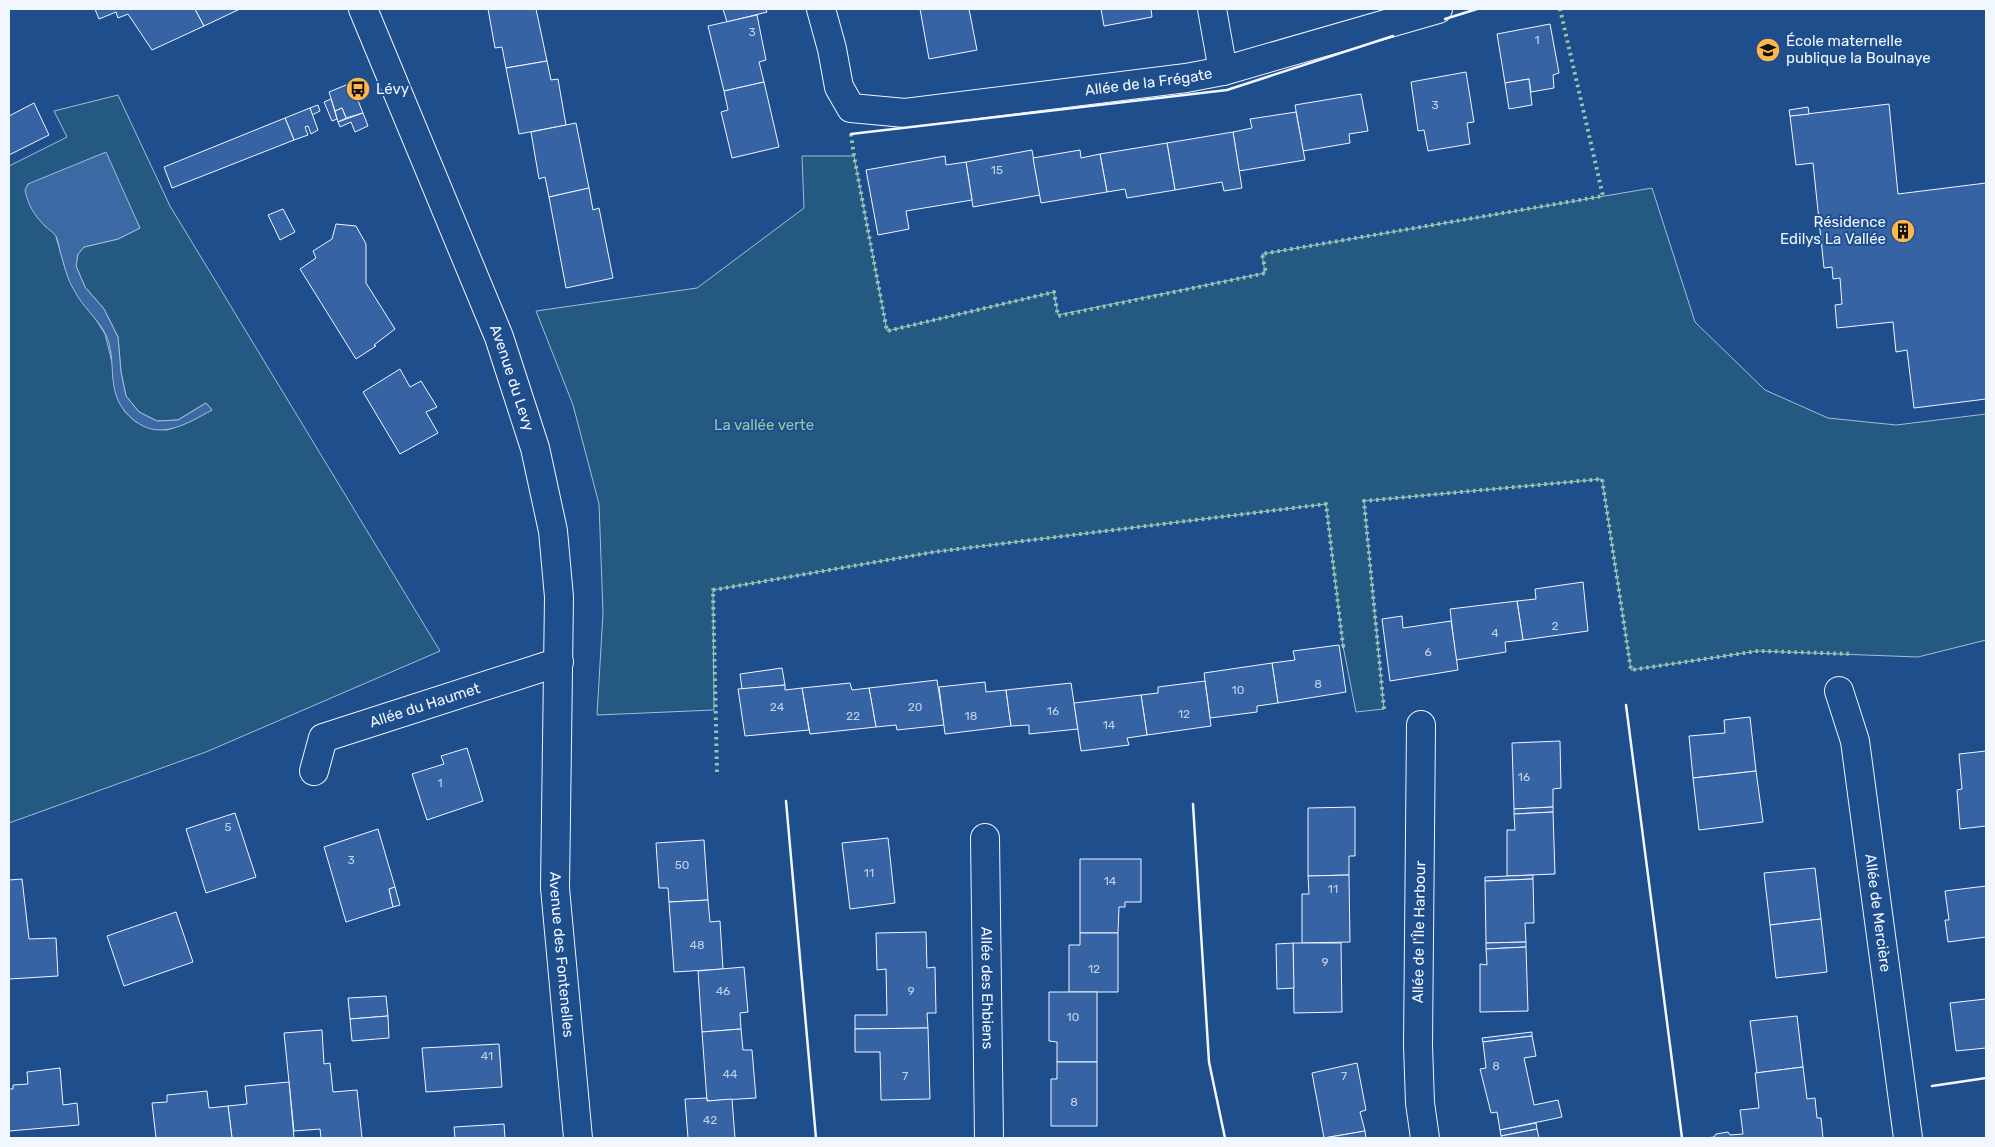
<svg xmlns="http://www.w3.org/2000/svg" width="1995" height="1147" viewBox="0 0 1995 1147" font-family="Rubik,sans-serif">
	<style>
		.green { fill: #245a82; stroke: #a8bbd7; fill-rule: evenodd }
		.water { fill: #3b69a3; stroke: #a8bbd7 }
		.building { fill: #3563a3; stroke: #f2f6ff }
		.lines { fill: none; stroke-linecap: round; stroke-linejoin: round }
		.street-casing { stroke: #f2f6ff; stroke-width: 30 }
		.secondary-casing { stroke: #f2f6ff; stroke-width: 30 }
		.street { stroke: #1f4e8c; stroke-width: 28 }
		.secondary { stroke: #1f4e8c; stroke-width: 28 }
		.hedge { stroke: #97c8a6; stroke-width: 4; stroke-dasharray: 2.5 4; stroke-linecap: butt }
		.wall { stroke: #f2f6ff; stroke-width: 2.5 }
		.labels { text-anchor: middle; stroke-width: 4; stroke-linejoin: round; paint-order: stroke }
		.number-label { font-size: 12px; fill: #c3d1e8 }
		.poi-label { font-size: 15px; fill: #f2f6ff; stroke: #1f4e8c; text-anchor: start }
		.street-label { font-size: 15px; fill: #f2f6ff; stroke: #1f4e8c }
		.park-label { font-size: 15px; fill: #97c8a6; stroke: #1f4e8c }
	</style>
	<rect width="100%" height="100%" fill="#1f4e8c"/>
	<g class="green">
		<path d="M118,95L170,206L440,651L206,752L9,823V166L67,137L54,111ZM135,219L140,228L118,239L84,247L78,254L76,266L85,287L104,309L118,337L121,372L126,396L139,412L157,421L178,420L206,403L212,410L184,424L167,430L154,429L136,422L124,411L105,334L67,274L56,237Z"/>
		<path d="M802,156H854L887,331L1054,292L1058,315L1265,273L1262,254L1652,188L1695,322L1765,390L1828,418L1896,425L1986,414V640L1918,657L1758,651L1631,670L1602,479L1364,501L1384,709L1356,712L1343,646L1326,504L934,552L713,590L714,710L597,715L603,613L599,504L573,405L536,311L697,288L804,208Z"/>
	</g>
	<path class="water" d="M106,152L140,228L118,239L84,247L78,254L76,266L85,287L104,309L118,337L121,372L126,396L139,412L157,421L178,420L206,403L212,410C188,423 161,441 135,421C101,395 120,362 105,333C97,318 82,306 74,290C67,279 64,264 60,251C59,246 58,240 56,236C53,232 48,229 45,226C34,215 28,205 25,190L28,184Z"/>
	<g class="building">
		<path d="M95,9H195L204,26L152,50L128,14L118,18L116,12L99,19Z"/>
		<path d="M195,9H240L204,26Z"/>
		<path d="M488,9H536L547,61L506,68L502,47L495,48Z"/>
		<path d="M723,9H766L767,12L727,22Z"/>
		<path d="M920,9H969L977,50L929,59Z"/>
		<path d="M1101,9H1151L1152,17L1104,26Z"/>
		<path d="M757,15L766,60L759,62L764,82L724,91L708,26Z"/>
		<path d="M1550,24L1559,73L1553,75L1554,88L1531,92L1529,79L1505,83L1497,34Z"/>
		<path d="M547,61L551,80L558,79L566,125L519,134L506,68Z"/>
		<path d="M1466,72L1474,122L1467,123L1470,144L1428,151L1424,130L1418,131L1411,82Z"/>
		<path d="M1529,79L1532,105L1509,109L1505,83Z"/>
		<path d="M764,82L779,147L732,158L721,112L728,110L724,91Z"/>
		<path d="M351,83L363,113L346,118L342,108L335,111L329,92Z"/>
		<path d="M1361,94L1368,131L1349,134L1350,143L1303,151L1295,105Z"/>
		<path d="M331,99L337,119L332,121L324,102Z"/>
		<path d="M34,103L49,135L9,155V116Z"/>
		<path d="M1889,104L1898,194L1986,183V399L1914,408L1907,350L1896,352L1893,322L1837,328L1835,305L1842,304L1840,278L1833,279L1832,267L1824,268L1813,163L1796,165L1790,116Z"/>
		<path d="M318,105L320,111L312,115L310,108Z"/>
		<path d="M1808,107L1809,114L1790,116L1789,110Z"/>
		<path d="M310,108L318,130L311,134L308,126L305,127L308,135L294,140L285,118Z"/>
		<path d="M342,108L346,118L338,122L335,111Z"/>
		<path d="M1296,112L1305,160L1239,171L1233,132L1252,128L1250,119Z"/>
		<path d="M363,113L368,126L355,132L351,122L340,127L338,122Z"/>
		<path d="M285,118L294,140L172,188L164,167Z"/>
		<path d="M576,123L589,188L549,197L545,177L539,179L531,132Z"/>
		<path d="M1233,132L1242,188L1224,191L1222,182L1175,190L1167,143Z"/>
		<path d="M1167,143L1175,190L1127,198L1125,189L1107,192L1100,154Z"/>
		<path d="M1032,150L1040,195L973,207L966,162Z"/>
		<path d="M1080,150L1081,158L1100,154L1107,192L1041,203L1033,158Z"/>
		<path d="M945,156L946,165L966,162L972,200L906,211L909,229L878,235L866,170Z"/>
		<path d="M589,188L593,210L599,208L613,278L566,288L549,197Z"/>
		<path d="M283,209L295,232L280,240L268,215Z"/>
		<path d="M336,224L356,226L366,244V283L395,329L374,345L376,346L356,359L300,269L316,258L313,251L332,239Z"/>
		<path d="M400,369L410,387L421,381L437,407L426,412L438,433L400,454L363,392Z"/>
		<path d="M1583,582L1588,631L1523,640L1517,601L1536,599L1535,589Z"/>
		<path d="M1517,601L1523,640L1505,642L1506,652L1456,660L1450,609Z"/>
		<path d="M1402,616L1403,628L1451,621L1458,670L1390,681L1382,619Z"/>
		<path d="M1339,645L1346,692L1278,703L1272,663L1295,660L1293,651Z"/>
		<path d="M1272,663L1278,703L1257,706V712L1210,718L1204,673Z"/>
		<path d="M782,668L785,685L742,689L740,674Z"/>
		<path d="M937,680L944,725L897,730L896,725L876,727L869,688Z"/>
		<path d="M1205,681L1211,726L1147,735L1141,695L1158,693V687Z"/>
		<path d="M985,682L986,692L1006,690L1011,726L945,734L939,687Z"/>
		<path d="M850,683L852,690L869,688L876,727L810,734L802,688Z"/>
		<path d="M1071,683L1078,729L1029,734V725L1011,726L1006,690Z"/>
		<path d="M785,685V690L802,688L809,730L745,736L738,689Z"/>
		<path d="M1141,695L1147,735L1127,738L1129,745L1081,751L1074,703Z"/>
		<path d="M1750,717L1756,771L1693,778L1689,736L1725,733L1724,720Z"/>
		<path d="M1560,741L1561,788L1553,789V807L1514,809L1512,743Z"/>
		<path d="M467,748L483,801L427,820L412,774L444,764L441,756Z"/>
		<path d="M1986,751V826L1960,829L1957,790L1962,789L1959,754Z"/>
		<path d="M1756,771L1763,822L1699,830L1693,778Z"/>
		<path d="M1355,807V856H1349V875L1308,876V808Z"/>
		<path d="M1553,807V812L1514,814V809Z"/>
		<path d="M1553,812L1555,874L1507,876V830H1515L1514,814Z"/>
		<path d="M235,813L256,877L206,893L186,829Z"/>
		<path d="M378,829L395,887L389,889L393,907L346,922L324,847Z"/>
		<path d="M888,838L895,903L850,909L842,843Z"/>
		<path d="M704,840L708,900L669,902L668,888H659L656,843Z"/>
		<path d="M1080,859H1141V902H1125V907H1119L1118,933H1080Z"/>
		<path d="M1815,868L1821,919L1770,925L1764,873Z"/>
		<path d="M1349,875L1350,942L1302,943V894H1309L1308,876Z"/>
		<path d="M1533,875V879L1485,881V877Z"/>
		<path d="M22,879L29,939L56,938L58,976L9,979V880Z"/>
		<path d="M1533,879L1534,923H1525L1526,942L1486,943L1485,881Z"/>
		<path d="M1986,886V937L1948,942L1945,920H1949L1945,891Z"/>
		<path d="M395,887L400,905L393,907L389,889Z"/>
		<path d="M708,900L710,922L720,921L723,969L674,972L669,902Z"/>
		<path d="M176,912L193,962L124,986L107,936Z"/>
		<path d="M1821,919L1827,972L1776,978L1770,925Z"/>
		<path d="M926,932L927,968L935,967L936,1013H927L928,1028L855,1029V1015H887L886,969L877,970L876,933Z"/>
		<path d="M1080,933H1118V992H1069V945H1080Z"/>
		<path d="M1526,942V947L1486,949V943Z"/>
		<path d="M1293,943H1341L1342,1012L1294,1013Z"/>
		<path d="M1293,943L1294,988L1277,989L1276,944Z"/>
		<path d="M1526,947L1528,1011L1480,1012V964L1487,965L1486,949Z"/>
		<path d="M744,967L748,1012L740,1013L741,1029L702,1032L698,971Z"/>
		<path d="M1049,992H1097V1062H1057V1042L1049,1041Z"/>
		<path d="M386,996L388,1016L350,1019L348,998Z"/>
		<path d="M1986,999V1048L1956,1051L1950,1003Z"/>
		<path d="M388,1016L389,1038L352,1041L350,1019Z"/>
		<path d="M1797,1016L1803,1067L1757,1073L1750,1021Z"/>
		<path d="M928,1028L930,1099L881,1100L880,1052H855V1029Z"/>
		<path d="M741,1029L743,1050H752L756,1098L707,1101L702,1032Z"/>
		<path d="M322,1030L324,1064L330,1063L333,1092L357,1090L362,1138H321L320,1129L294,1131L284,1033Z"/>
		<path d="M1532,1032V1036L1483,1042L1482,1038Z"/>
		<path d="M1532,1036L1536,1056L1524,1058L1534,1105L1558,1100L1562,1117L1500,1130L1497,1112L1491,1113L1480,1069L1486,1068L1483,1042Z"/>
		<path d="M499,1044L502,1087L426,1092L422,1048Z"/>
		<path d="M1057,1062H1097V1126H1051V1079H1057Z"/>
		<path d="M1357,1063L1366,1110L1360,1112L1365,1131L1324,1138L1312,1073Z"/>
		<path d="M1803,1067L1807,1099L1815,1098L1817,1118H1821L1823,1138H1705L1714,1137L1716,1134L1728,1132L1730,1135L1743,1134L1740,1110L1759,1108L1755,1073Z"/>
		<path d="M60,1068L63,1105L77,1103L79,1125L9,1131V1089H13V1085L28,1084L27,1072Z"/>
		<path d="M289,1082L294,1138H232L228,1106L247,1104L245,1086Z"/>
		<path d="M207,1091L209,1108L228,1106L232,1138H156L152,1103L167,1102V1095Z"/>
		<path d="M707,1098V1101L732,1099L735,1138H688L685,1099Z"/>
		<path d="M1536,1123L1537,1129L1501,1136L1500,1130Z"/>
		<path d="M504,1124L505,1138H455L454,1127Z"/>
		<path d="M1537,1129L1539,1138H1502L1501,1136Z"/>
		<path d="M1365,1131L1366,1138H1324Z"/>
	</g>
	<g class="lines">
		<g class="street-casing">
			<g id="street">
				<path id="s1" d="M821,9L832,49L839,87L851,108L905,113L1186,78L1223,71L1438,9"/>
				<path d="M1212,9L1223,71"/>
				<path id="s2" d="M1839,691L1855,741L1908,1138"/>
				<path d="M1421,725L1418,1045L1420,1103L1425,1138"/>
				<path id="s3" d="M314,771L323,738L559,662"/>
				<path id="s4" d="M985,838L989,1138"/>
			</g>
		</g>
		<g class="secondary-casing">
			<g id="secondary">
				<path id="s5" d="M363,9L499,337L535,448L553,531L559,597L555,888L578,1138"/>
			</g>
		</g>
		<use href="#street" class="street"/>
		<use href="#secondary" class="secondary"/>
		<g class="hedge">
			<path d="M851,134L854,156L887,331L1054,292L1058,316L1266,273L1262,254L1603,196L1560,9"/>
			<path d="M1384,709L1364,501L1602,479L1631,670L1758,651L1853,654"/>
			<path d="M717,772L713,590L934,552L1326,504L1343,646L1339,645"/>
		</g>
		<g class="wall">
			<path d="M1445,19L1477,9"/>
			<path d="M851,134L1227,90L1393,36"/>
			<path d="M1626,705L1682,1138"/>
			<path d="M786,801L816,1138"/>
			<path d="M1193,804L1209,1062L1225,1138"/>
			<path d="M1932,1086L1986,1078"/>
		</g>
	</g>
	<defs>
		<g id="school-disc" transform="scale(1.25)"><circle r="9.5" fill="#ffb74d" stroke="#1f4e8c"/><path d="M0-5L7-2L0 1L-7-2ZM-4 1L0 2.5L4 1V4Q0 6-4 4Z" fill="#111"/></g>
		<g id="bus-disc" transform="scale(1.25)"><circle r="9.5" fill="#ffb74d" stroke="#1f4e8c"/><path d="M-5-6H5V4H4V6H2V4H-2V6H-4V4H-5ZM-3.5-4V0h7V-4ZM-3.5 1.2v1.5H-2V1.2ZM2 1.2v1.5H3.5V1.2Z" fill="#111"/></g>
		<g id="building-disc" transform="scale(1.25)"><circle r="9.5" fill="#ffb74d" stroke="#1f4e8c"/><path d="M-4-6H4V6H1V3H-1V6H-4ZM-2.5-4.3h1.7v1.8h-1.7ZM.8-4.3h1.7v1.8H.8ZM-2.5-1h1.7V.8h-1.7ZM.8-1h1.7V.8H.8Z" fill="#111"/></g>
	</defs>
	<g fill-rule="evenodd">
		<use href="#school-disc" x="1768" y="50"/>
		<use href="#bus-disc" x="358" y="89"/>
		<use href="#building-disc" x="1903" y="231"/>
	</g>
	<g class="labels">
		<g class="number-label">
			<text x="752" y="36">3</text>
			<text x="1537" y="44">1</text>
			<text x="1435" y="109">3</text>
			<text x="997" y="174">15</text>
			<text x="1555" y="630">2</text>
			<text x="1495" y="637">4</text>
			<text x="1428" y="656">6</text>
			<text x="1318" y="688">8</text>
			<text x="1238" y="694">10</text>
			<text x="777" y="711">24</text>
			<text x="915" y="711">20</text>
			<text x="1053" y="715">16</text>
			<text x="1184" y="718">12</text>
			<text x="853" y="720">22</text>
			<text x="971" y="720">18</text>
			<text x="1109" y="729">14</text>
			<text x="1524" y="781">16</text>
			<text x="440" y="787">1</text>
			<text x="228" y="831">5</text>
			<text x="351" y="864">3</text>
			<text x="682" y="869">50</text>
			<text x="869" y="877">11</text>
			<text x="1110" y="885">14</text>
			<text x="1333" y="893">11</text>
			<text x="697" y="949">48</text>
			<text x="1325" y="966">9</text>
			<text x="1094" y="973">12</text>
			<text x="723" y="995">46</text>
			<text x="911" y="995">9</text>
			<text x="1073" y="1021">10</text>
			<text x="487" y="1060">41</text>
			<text x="1496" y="1070">8</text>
			<text x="730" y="1078">44</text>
			<text x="905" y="1080">7</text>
			<text x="1344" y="1080">7</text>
			<text x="1074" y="1106">8</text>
			<text x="710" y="1124">42</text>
		</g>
		<g class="poi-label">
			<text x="1786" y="46">École maternelle<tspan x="1786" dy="17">publique la Boulnaye</tspan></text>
			<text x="376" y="94">Lévy</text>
			<text x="1886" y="227" text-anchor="end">Résidence<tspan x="1886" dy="17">Edilys La Vallée</tspan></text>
		</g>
		<g class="street-label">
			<text dy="5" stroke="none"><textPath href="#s1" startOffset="404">Allée de la Frégate</textPath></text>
			<text dy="5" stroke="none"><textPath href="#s5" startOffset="398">Avenue du Levy</textPath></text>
			<text dy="5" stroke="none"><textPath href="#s3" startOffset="141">Allée du Haumet</textPath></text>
			<text dy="5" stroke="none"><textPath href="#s2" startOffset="226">Allée de Mercière</textPath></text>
			<text transform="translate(1419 932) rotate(-89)" y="5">Allée de l'Île Harbour</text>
			<text dy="5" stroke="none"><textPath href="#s5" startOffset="981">Avenue des Fontenelles</textPath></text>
			<text dy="5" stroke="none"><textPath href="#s4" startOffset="150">Allée des Ehbiens</textPath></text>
		</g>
		<g class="park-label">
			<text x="764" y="430">La vallée verte</text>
		</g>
	</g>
	<rect width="1995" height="1147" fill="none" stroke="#f2f6ff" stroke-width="20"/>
</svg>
